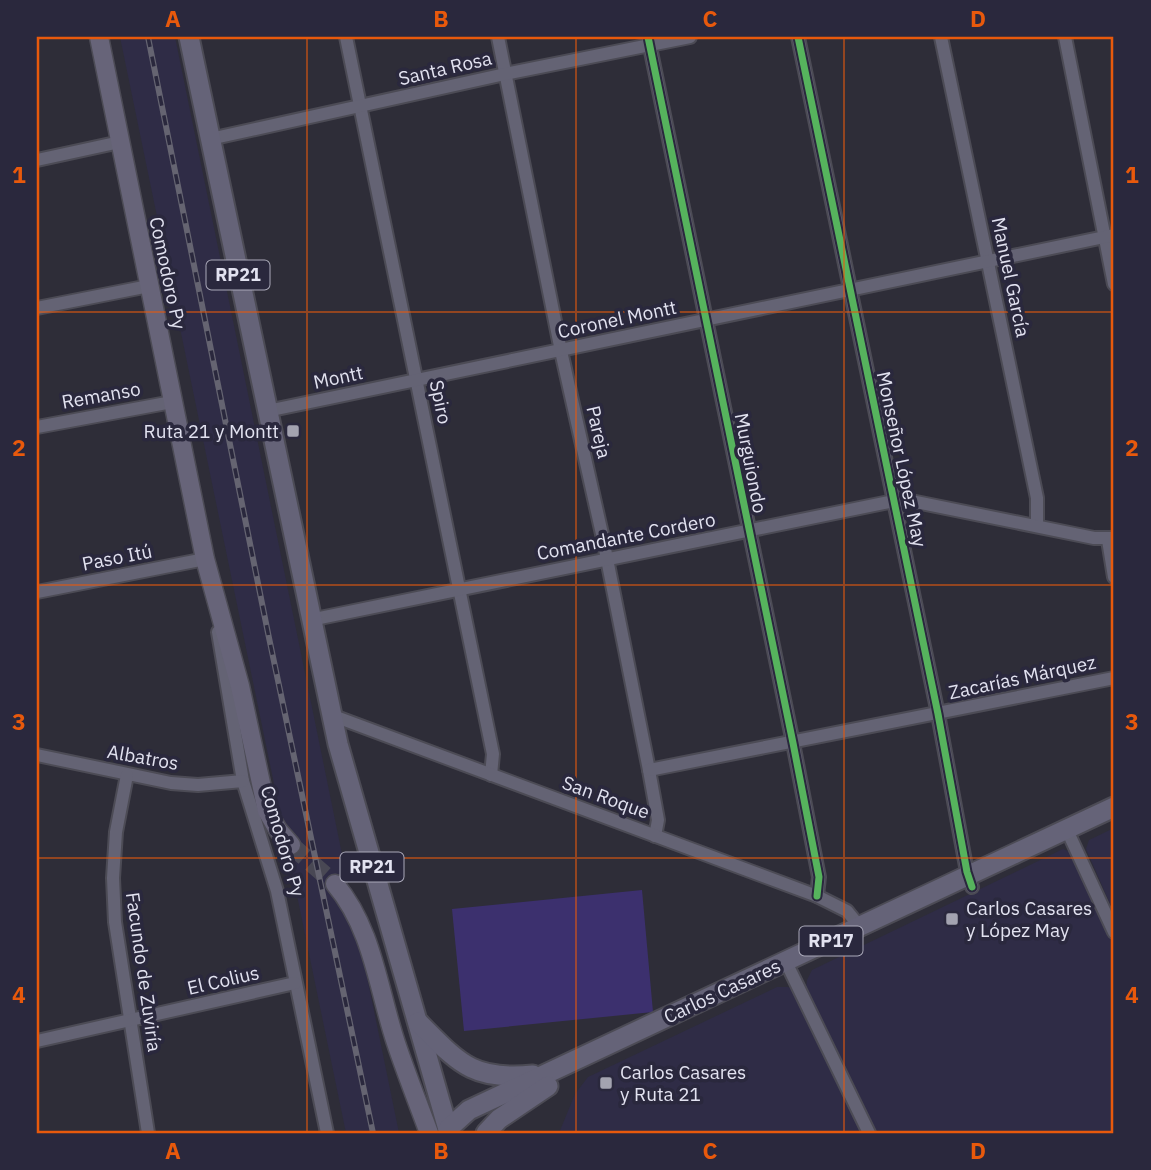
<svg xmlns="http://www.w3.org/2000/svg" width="1151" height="1170" viewBox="0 0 1151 1170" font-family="'IBM Plex Sans',sans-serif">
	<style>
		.built { fill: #2f2c46 }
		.green { fill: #3c306e }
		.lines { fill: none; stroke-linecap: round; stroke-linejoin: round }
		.secondary-tunnel { stroke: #494854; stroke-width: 18; stroke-dasharray: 18 9; stroke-linecap: butt }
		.minor-casing { stroke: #4c4b55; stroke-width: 16 }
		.secondary-casing { stroke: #4c4b55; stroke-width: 21 }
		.primary-casing { stroke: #4c4b55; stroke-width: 23 }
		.minor { stroke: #646374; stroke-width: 12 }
		.secondary { stroke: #676479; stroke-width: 18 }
		.primary { stroke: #656378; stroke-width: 19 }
		.rail-casing { stroke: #656471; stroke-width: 6 }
		.rail { stroke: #2a283d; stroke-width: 3.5; stroke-dasharray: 10; stroke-linecap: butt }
		.cycleway-casing { stroke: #2a283d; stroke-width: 11 }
		.cycleway { stroke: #56b35d; stroke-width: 7 }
		.grid { fill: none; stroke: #e8590c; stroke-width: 2; stroke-opacity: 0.55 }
		.poi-dot { fill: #a3a3b0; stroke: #2a283d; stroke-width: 2.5 }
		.labels { text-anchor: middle; stroke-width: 7; stroke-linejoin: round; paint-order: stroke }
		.shield { fill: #2a283d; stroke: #abaaba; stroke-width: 2 }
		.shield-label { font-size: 18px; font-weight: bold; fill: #e2e2f0 }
		.street-label { font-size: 19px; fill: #e2e2f0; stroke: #2a283d }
		.poi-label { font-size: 19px; fill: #e2e2f0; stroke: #2a283d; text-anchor: start }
		.neatline { fill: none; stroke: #e8590c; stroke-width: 2.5 }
		.grid-label { font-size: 23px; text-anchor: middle; font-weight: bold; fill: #e8590c }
	</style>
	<rect width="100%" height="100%" fill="#2e2d38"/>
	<g class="built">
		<path d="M120,37H175L399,1133H346Z"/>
		<path d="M1114,828V913L1086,849L1089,840Z"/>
		<path d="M1063,849L1072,853L1114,943V1133H875L806,990L807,980L812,970Z"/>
		<path d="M777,987H788L794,990L861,1133H559L575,1094L588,1077Z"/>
	</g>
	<path class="green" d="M642,890L653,1012L464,1031L452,909Z"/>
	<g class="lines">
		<path class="secondary-tunnel" d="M291,845L335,884"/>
		<g class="minor-casing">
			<g id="minor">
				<path d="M346,37L493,754L491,775"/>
				<path d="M498,37L561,351L602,534L649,770L658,820L655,836"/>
				<path d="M648,37L793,743L819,877L817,896"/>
				<path d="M798,37L938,714L967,872L972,887"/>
				<path d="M941,37L1037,498V526"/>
				<path d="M1065,37L1114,284"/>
				<path d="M210,139L505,74L690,37"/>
				<path d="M37,160L120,142"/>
				<path d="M37,308L149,286"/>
				<path d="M267,411L1114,235"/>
				<path d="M37,427L172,402"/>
				<path d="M1108,540L1114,577"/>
				<path d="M37,592L205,559L206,566"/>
				<path d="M310,620L894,501H911L1094,538H1114"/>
				<path d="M218,632L243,781L277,891L327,1133"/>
				<path d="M331,715L817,896L847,911L860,927"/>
				<path d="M37,755L171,783L198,785L243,781"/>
				<path d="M649,770L1114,678"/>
				<path d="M127,775L116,832L113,878L115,922L148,1133"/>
				<path d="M1067,830L1114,932"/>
				<path d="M786,962L869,1133"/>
				<path d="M37,1041L295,983"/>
			</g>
		</g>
		<g class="secondary-casing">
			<g id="secondary">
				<path d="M99,37L205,559L240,686L267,811L278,830L291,845"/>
				<path d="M335,884C373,929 378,989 396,1043C406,1073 418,1103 429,1133"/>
			</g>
		</g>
		<g class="primary-casing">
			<g id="primary">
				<path d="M189,37L338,744L449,1133"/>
				<path d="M418,1022C459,1063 472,1081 533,1075"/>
				<path d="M448,1129L469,1110L1114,807"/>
				<path d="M486,1133L499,1119L548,1086"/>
			</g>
		</g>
		<use href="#minor" class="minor"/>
		<use href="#secondary" class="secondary"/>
		<use href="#primary" class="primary"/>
		<g class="rail-casing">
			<path id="rail" d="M148,37L268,633L373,1133"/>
		</g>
		<use href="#rail" class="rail"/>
		<g class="cycleway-casing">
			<g id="cycleway">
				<path d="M648,37L793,743L819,877L817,896"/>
				<path d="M798,37L938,714L967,872L972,887"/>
			</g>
		</g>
		<use href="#cycleway" class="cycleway"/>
	</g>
	<path class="grid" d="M307,37V1133M576,37V1133M844,37V1133M37,312H1114M37,585H1114M37,858H1114"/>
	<g class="poi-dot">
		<rect x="286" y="424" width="14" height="14" rx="3.5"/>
		<rect x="945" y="912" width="14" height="14" rx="3.5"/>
		<rect x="599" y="1076" width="14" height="14" rx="3.5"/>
	</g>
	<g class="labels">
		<g class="shield">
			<rect x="206.5" y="260.5" width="63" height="29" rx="5"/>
			<rect x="340.5" y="852.5" width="63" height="29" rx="5"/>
			<rect x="799.5" y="926.5" width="63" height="29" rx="5"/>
		</g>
		<g class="shield-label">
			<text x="238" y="281">RP21</text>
			<text x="372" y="873">RP21</text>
			<text x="831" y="947">RP17</text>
		</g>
		<g class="street-label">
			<text transform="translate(445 68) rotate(-13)" y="7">Santa Rosa</text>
			<text transform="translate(168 273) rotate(78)" y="7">Comodoro Py</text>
			<text transform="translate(1011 277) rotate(78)" y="7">Manuel García</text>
			<text transform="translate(617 319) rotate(-12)" y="7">Coronel Montt</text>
			<text transform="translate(338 377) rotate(-12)" y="7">Montt</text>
			<text transform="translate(101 395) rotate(-10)" y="7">Remanso</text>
			<text transform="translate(441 402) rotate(78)" y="7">Spiro</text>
			<text transform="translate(599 432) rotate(77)" y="7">Pareja</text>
			<text transform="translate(902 459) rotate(78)" y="7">Monseñor López May</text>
			<text transform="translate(751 463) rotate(79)" y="7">Murguiondo</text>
			<text transform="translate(626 536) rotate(-11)" y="7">Comandante Cordero</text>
			<text transform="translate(117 557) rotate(-11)" y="7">Paso Itú</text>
			<text transform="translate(1022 677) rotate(-12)" y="7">Zacarías Márquez</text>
			<text transform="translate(143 757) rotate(10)" y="7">Albatros</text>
			<text transform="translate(606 797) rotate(20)" y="7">San Roque</text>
			<text transform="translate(283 841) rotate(74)" y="7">Comodoro Py</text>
			<text transform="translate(144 972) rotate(82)" y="7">Facundo de Zuviría</text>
			<text transform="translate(223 980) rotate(-13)" y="7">El Colius</text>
			<text transform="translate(722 991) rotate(-25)" y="7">Carlos Casares</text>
		</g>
		<g class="poi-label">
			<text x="279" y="438" text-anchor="end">Ruta 21 y Montt</text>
			<text x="966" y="915">Carlos Casares<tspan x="966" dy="22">y López May</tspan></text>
			<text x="620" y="1079">Carlos Casares<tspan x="620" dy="22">y Ruta 21</tspan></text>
		</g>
	</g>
	<rect width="1151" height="1170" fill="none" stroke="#2a283d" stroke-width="77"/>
	<rect x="38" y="38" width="1074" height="1094" class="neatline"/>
	<g class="grid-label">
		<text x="173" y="27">A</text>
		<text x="441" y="27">B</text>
		<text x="710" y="27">C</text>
		<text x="978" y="27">D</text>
		<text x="19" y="183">1</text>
		<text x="1132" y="183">1</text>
		<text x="19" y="456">2</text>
		<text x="1132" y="456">2</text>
		<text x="19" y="730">3</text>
		<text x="1132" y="730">3</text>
		<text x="19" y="1003">4</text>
		<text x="1132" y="1003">4</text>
		<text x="173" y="1159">A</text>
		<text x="441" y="1159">B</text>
		<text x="710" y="1159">C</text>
		<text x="978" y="1159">D</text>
	</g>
</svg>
